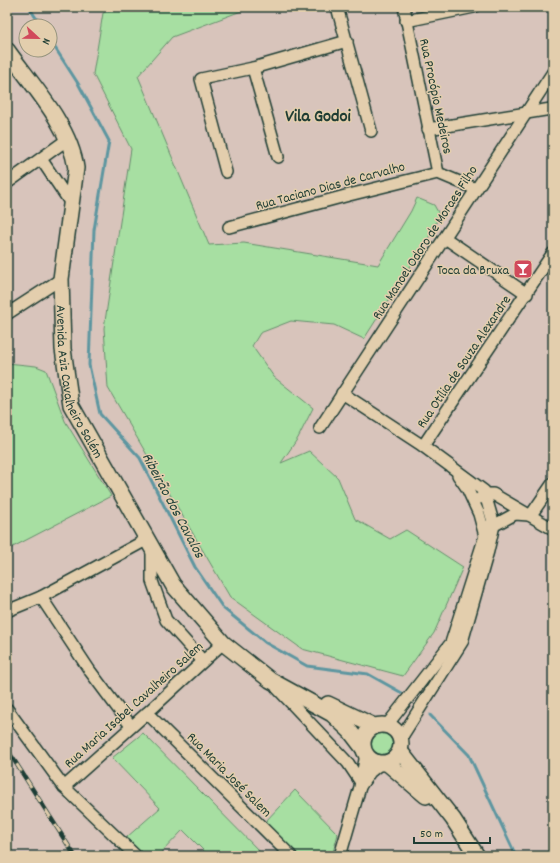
<svg xmlns="http://www.w3.org/2000/svg" width="560" height="863" viewBox="0 0 560 863" font-family="Dekko,sans-serif">
	<style>
		.green { fill: #a7dfa2; stroke: #638e6b }
		.lines { fill: none; stroke-linecap: round; stroke-linejoin: round }
		.stream { stroke: #5d96a0; stroke-width: 3 }
		.street-casing { stroke: #1f3d34; stroke-width: 14 }
		.secondary-casing { stroke: #1f3d34; stroke-width: 18 }
		.street { stroke: #e3cead; stroke-width: 11 }
		.secondary { stroke: #e3cead; stroke-width: 15 }
		.rail-casing { stroke: #1f3d34; stroke-width: 4.5 }
		.rail { stroke: #e3cead; stroke-width: 3; stroke-dasharray: 9; stroke-linecap: butt }
		.labels { text-anchor: middle; stroke-width: 3; stroke-linejoin: round; paint-order: stroke }
		.street-label { font-size: 14px; fill: #1f3d34; stroke: #e3cead }
		.poi-label { font-size: 14px; fill: #1f3d34; stroke: #e3cead; text-anchor: end }
		.water-label { font-size: 15px; font-style: italic; fill: #24443d; stroke: #e3cead }
		.district-label { font-size: 18px; font-weight: bold; fill: #1f3d34; stroke: #e3cead }
	</style>
	<rect width="100%" height="100%" fill="#d8c4bb"/>
	<filter id="ink" filterUnits="userSpaceOnUse"><feTurbulence type="fractalNoise" baseFrequency=".025" numOctaves="2"/><feDisplacementMap in="SourceGraphic" scale="8" xChannelSelector="R" yChannelSelector="G"/><feConvolveMatrix kernelMatrix="1 2 1 2 8 2 1 2 1" color-interpolation-filters="sRGB"/></filter>
	<g filter="url(#ink)">
		<g class="green">
			<path d="M117,7H252L172,37L138,76L209,245L244,243L378,265L411,211L417,198L434,205L439,214L434,229L364,339L334,325L291,321L260,333L252,346L274,377L313,408L298,438L281,463L309,451L338,478L355,519L390,539L406,530L463,567L434,633L403,676L302,649L230,597L108,388L104,328L131,149L93,74L103,13Z"/>
			<path d="M7,363L36,366L46,370L65,421L111,496L7,550Z"/>
			<circle cx="382" cy="744" r="15"/>
			<path d="M143,733L264,856H209L183,830L158,856H143L127,837L160,808L112,758Z"/>
			<path d="M295,790L338,834L332,856H300L265,822Z"/>
		</g>
		<g class="lines">
			<g class="stream">
				<path d="M29,7L41,26"/>
				<path d="M50,40L79,85L109,141L94,230L89,365L100,414L140,458L195,567L223,608L266,643L307,666L368,674L402,693"/>
				<path d="M430,715L469,755L516,856"/>
			</g>
			<g class="street-casing">
				<g id="street">
					<path d="M337,7L371,131"/>
					<path d="M404,7L438,173L476,189"/>
					<path d="M406,21L474,7"/>
					<path d="M253,68L278,157"/>
					<path d="M428,129L551,109"/>
					<path d="M41,159L70,202"/>
					<path d="M226,172L201,79L253,68L347,41"/>
					<path d="M7,183L68,139"/>
					<path d="M229,227L349,195L438,173"/>
					<path d="M445,238L527,294"/>
					<path d="M7,314L61,279"/>
					<path d="M342,393L423,446L484,491L494,525L488,551L462,642L401,738"/>
					<path d="M320,428L553,72"/>
					<path d="M423,446L553,253"/>
					<path d="M480,498L486,494H493L553,529"/>
					<path d="M531,515L553,483"/>
					<path d="M488,526L491,527L515,514L529,515"/>
					<path d="M152,550V581L166,620L203,661"/>
					<path d="M41,597L90,671L131,726"/>
					<path d="M7,611L41,597L146,540"/>
					<path d="M277,688L348,763L360,781"/>
					<path d="M7,709L64,787L136,856"/>
					<path d="M147,713L291,856"/>
					<path d="M387,725L451,643L485,536L479,514L467,488L458,475"/>
					<path d="M361,785L370,772L381,763"/>
					<path d="M64,787L147,713L223,643"/>
					<path d="M340,856L360,787L366,754"/>
				</g>
			</g>
			<g class="secondary-casing">
				<g id="secondary">
					<path id="s1" d="M7,50C31,84 70,125 76,168L61,279L63,349L71,405L173,585L223,643L270,680L332,714L350,731L363,748"/>
					<path d="M328,704L374,726"/>
					<circle cx="382" cy="744" r="19"/>
					<path d="M400,751L453,819L477,856"/>
					<path d="M387,763L426,796"/>
				</g>
			</g>
			<use href="#street" class="street"/>
			<use href="#secondary" class="secondary"/>
			<g class="rail-casing">
				<path id="rail" d="M7,749L75,856"/>
			</g>
			<use href="#rail" class="rail"/>
		</g>
	</g>
	<defs>
		<g id="bar-square" transform="scale(1)"><rect x="-9" y="-9" width="18" height="18" rx="4" fill="#d1495b" stroke="#e3cead"/><path d="M-6-5H6L.8 .8V4.5H3.5V6h-7V4.5H-.8V.8Z" fill="#fff"/></g>
	</defs>
	<g fill-rule="evenodd">
		<use href="#bar-square" x="523" y="269"/>
	</g>
	<g class="labels">
		<g class="street-label">
			<text transform="translate(437 96) rotate(78)" y="5">Rua Procópio Medeiros</text>
			<text transform="translate(330 185) rotate(-15)" y="5">Rua Taciano Dias de Carvalho</text>
			<text transform="translate(424 242) rotate(-57)" y="5">Rua Manoel Odoro de Moraes Filho</text>
			<text transform="translate(463 361) rotate(-56)" y="5">Rua Otília de Souza Alexandre</text>
			<text dy="5" stroke="none"><textPath href="#s1" startOffset="356">Avenida Aziz Cavalheiro Salém</textPath></text>
			<text transform="translate(133 704) rotate(-42)" y="5">Rua Maria Isabel Cavalheiro Salem</text>
			<text transform="translate(230 774) rotate(45)" y="5">Rua Maria José Salem</text>
		</g>
		<g class="poi-label">
			<text x="509" y="274">Toca da Bruxa</text>
		</g>
		<g class="water-label">
			<text transform="translate(174 505) rotate(62)" y="5">Ribeirão dos Cavalos</text>
		</g>
		<g class="district-label">
			<text x="318" y="121">Vila Godoi</text>
		</g>
	</g>
	<rect width="560" height="863" fill="none" stroke="#e3cead" stroke-width="24"/>
	<rect x="12" y="12" width="536" height="839" fill="none" stroke="#1f3d34" stroke-width="1.5" filter="url(#ink)"/>
	<g transform="translate(38 38) rotate(112)"><circle r="19" fill="#e3cead" stroke="#95947d"/>
	<path d="M0-3L7 15L0 10L-7 15Z" fill="#d1495b"/>
	<text y="-6" font-size="11" font-weight="bold" text-anchor="middle" fill="#1f3d34">N</text>
	</g>
	<path d="M414 837v6h76v-6" fill="none" stroke="#1f3d34" stroke-width="2"/>
	<text x="420" y="837" font-size="12" fill="#1f3d34" stroke="#e3cead" stroke-width="3" paint-order="stroke">50 m</text>
</svg>
